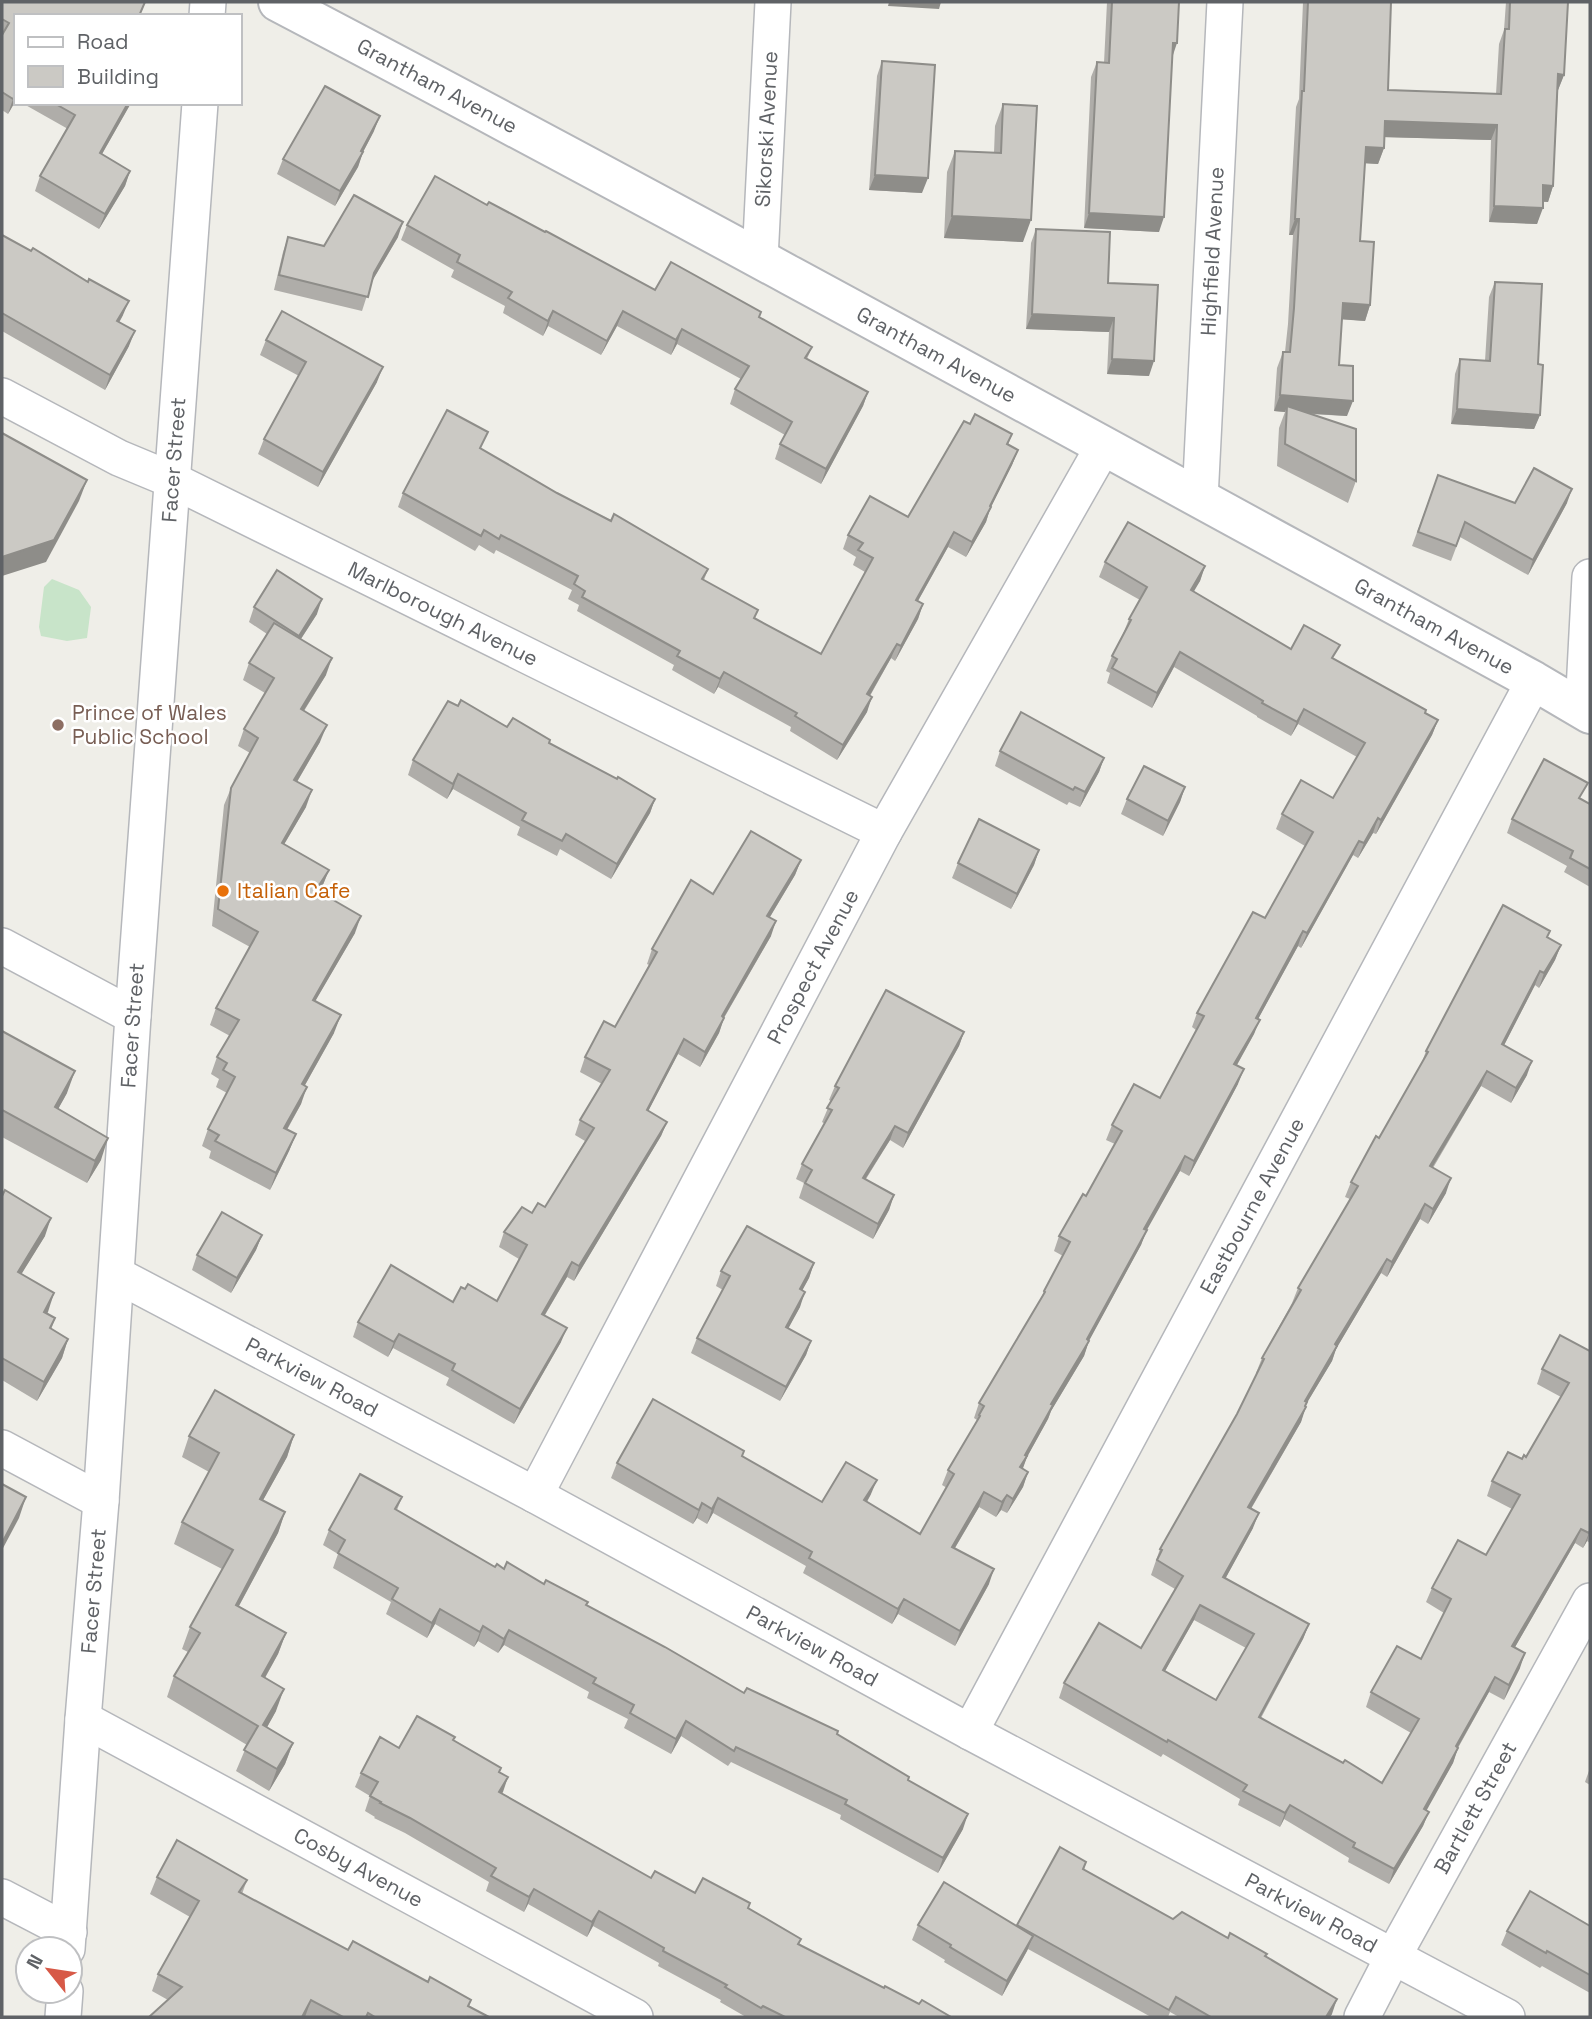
<svg xmlns="http://www.w3.org/2000/svg" width="1592" height="2019" viewBox="0 0 1592 2019" font-family="'Space Grotesk',sans-serif">
	<style>
		.green { fill: #c8e4c9 }
		.lines { fill: none; stroke-linecap: round; stroke-linejoin: round }
		.minor-casing { stroke: #b5b7bb; stroke-width: 38 }
		.tertiary-casing { stroke: #b5b7bb; stroke-width: 42 }
		.minor { stroke: #fff; stroke-width: 35 }
		.tertiary { stroke: #fff; stroke-width: 38 }
		.wall { fill: #afada9; fill-rule: evenodd }
		.shaded-wall { fill: #8e8d89 }
		.building { fill: #cbc9c4; stroke: #8e8d89; stroke-width: 2; fill-rule: evenodd }
		.education-dot { fill: #8d6e63; stroke: #fff; stroke-width: 2.5 }
		.food-dot { fill: #e8710a; stroke: #fff; stroke-width: 2.5 }
		.labels { text-anchor: middle; stroke-width: 5; stroke-linejoin: round; paint-order: stroke }
		.street-label { font-size: 21px; fill: #5f6266; stroke: #fff }
		.education-label { font-size: 21px; fill: #785e54; stroke: #fff; text-anchor: start }
		.food-label { font-size: 21px; fill: #c56008; stroke: #fff; text-anchor: start }
	</style>
	<rect width="100%" height="100%" fill="#efeee8"/>
	<path class="green" d="M52,579L79,590L91,607L87,638L67,641L41,636L39,627L44,587Z"/>
	<g class="lines">
		<g class="minor-casing">
			<g id="minor">
				<path d="M207,16L208,2"/>
				<path id="s1" d="M760,259L773,2"/>
				<path id="s2" d="M2,396L119,458L172,480L884,832"/>
				<path id="s3" d="M1200,499L1225,2"/>
				<path d="M1583,710L1590,577"/>
				<path d="M2,946L133,1016"/>
				<path id="s4" d="M117,1275L535,1495L970,1732L1507,2017"/>
				<path d="M2,1448L101,1501"/>
				<path id="s5" d="M535,1495L884,832L1103,447"/>
				<path id="s6" d="M83,1719L635,2017"/>
				<path id="s7" d="M970,1732L1534,681"/>
				<path d="M2,1897L69,1932"/>
				<path id="s8" d="M67,1949L83,1719L101,1501L133,1016L200,103"/>
				<path d="M63,2017L65,1991"/>
				<path id="s9" d="M1362,2017L1394,1955L1590,1601"/>
			</g>
		</g>
		<g class="tertiary-casing">
			<g id="tertiary">
				<path id="s10" d="M278,2C699,223 1116,453 1534,681L1590,714"/>
			</g>
		</g>
		<use href="#minor" class="minor"/>
		<use href="#tertiary" class="tertiary"/>
	</g>
	<g class="wall">
		<path d="M2,2L16,16V100L8,114L2,110Z"/>
		<path d="M1107,2H1179L1172,56L1159,232L1084,228L1091,77L1097,62L1104,63Z"/>
		<path d="M1303,2H1391L1388,90L1496,94L1499,44L1504,30L1506,2H1568L1564,75L1558,90L1553,186L1548,202H1543L1537,224L1489,222L1491,140L1385,137L1384,148L1378,164L1365,163L1360,241L1370,305L1365,321L1342,319L1339,365L1347,416L1310,414L1356,481L1348,503L1277,466L1279,428L1285,412L1274,411L1277,368L1283,352H1285L1288,324L1293,235H1289L1296,107L1299,99Z"/>
		<path d="M882,61L922,193L869,190L877,76Z"/>
		<path d="M22,103H131L102,154L130,171L125,186L99,229L35,191L40,176L68,129Z"/>
		<path d="M1003,104L1023,242L944,238L947,172L955,151L994,153L995,126Z"/>
		<path d="M374,131L363,152L358,167L335,206L277,174L283,159Z"/>
		<path d="M487,205L655,290L759,317L812,347L807,359L868,392L863,406L821,484L775,459L780,444L785,435L730,404L735,389L741,379L677,344L671,355L617,326L601,355L548,326L543,336L503,313L505,306L451,277L454,270L401,240L407,225Z"/>
		<path d="M1036,229L1108,283L1149,376L1107,374L1109,332L1026,329L1031,243Z"/>
		<path d="M2,235L123,315L119,323L129,346L105,390L2,331Z"/>
		<path d="M288,237L324,246L398,237L371,283L362,311L274,290L283,252Z"/>
		<path d="M1495,282L1538,364L1540,415L1534,429L1451,424L1455,374L1460,359L1485,361L1489,297Z"/>
		<path d="M266,340L377,382L318,487L258,454L264,439L299,376L260,355Z"/>
		<path d="M970,424L1012,434L1008,445L1018,450L1012,465L990,509L986,522L966,557L948,547L918,601L923,604L918,619L895,661L891,658L870,696L867,712L837,760L790,731L791,727L718,687L714,694L672,670L674,665L577,611L579,605L568,599L572,590L496,550L494,554L479,545L475,551L398,507L403,493L482,449L557,493L708,569L704,580L755,618L821,654L865,572L853,565L856,557L843,549L848,535L908,517Z"/>
		<path d="M1438,475L1515,503H1567L1528,575L1460,537L1451,561L1412,546Z"/>
		<path d="M1105,562L1205,566L1200,581L1193,591L1291,649L1334,659L1438,720L1432,735L1376,834L1373,833L1358,858L1353,855L1301,948L1298,946L1258,1019L1254,1034L1237,1065L1238,1084L1189,1176L1180,1171L1146,1230L1141,1245L1089,1340L1084,1356L1051,1411L1048,1419L1027,1457L1022,1469L1028,1472L1023,1487L1007,1513L1001,1510L996,1517L979,1507L955,1548L989,1584L955,1646L898,1614L892,1624L803,1573L806,1566L713,1513L707,1524L697,1518L693,1524L611,1478L617,1463L742,1456L822,1502L871,1494L867,1502L920,1534L947,1488L942,1485L948,1470L975,1425L977,1420L974,1418L979,1403L1041,1299L1044,1291L1063,1256L1054,1251L1059,1236L1086,1196L1115,1144L1106,1140L1112,1125L1160,1098L1196,1030L1192,1027L1197,1013L1265,918L1305,846L1276,829L1282,814L1333,798L1357,757L1298,724L1291,736L1257,717V716L1174,667L1152,708L1107,683L1110,673L1106,671L1112,656L1123,634L1129,619L1140,600L1099,577Z"/>
		<path d="M254,607L317,614L301,639L326,675L304,711L320,742L297,782L306,807L284,844L329,870L320,892L355,933L315,1001L334,1033L305,1085L301,1104L287,1130L296,1134L289,1151L270,1190L209,1158L211,1151L202,1146L208,1129L227,1093L216,1087L219,1079L211,1074L217,1057L230,1036L210,1025L216,1008L250,947L212,926L224,805L231,788L250,753L238,746L244,729L265,693L243,680L249,663L267,634L249,622Z"/>
		<path d="M458,706L549,743L655,799L650,813L611,879L560,849L557,856L517,835L520,827L453,789L447,799L408,775L413,760Z"/>
		<path d="M1000,751L1104,758L1099,772L1080,807L1069,802L1067,805L995,766Z"/>
		<path d="M1185,787L1180,802L1163,836L1121,814L1127,799Z"/>
		<path d="M1581,799L1590,804V887L1564,872L1567,866L1507,833L1512,819Z"/>
		<path d="M1039,850L1034,865L1011,909L952,878L958,863Z"/>
		<path d="M801,860L795,875L770,917L771,936L724,1018L719,1033L700,1067L678,1054L648,1111L667,1122L661,1136L574,1281L567,1277L545,1315L561,1342L514,1424L446,1385L449,1378L393,1348L388,1357L353,1337L358,1322L453,1302L497,1301L519,1259L499,1247L504,1232L532,1213L545,1207L585,1141L575,1135L580,1120L602,1084L580,1072L585,1057L615,1027L649,965L647,964L652,949L713,894Z"/>
		<path d="M1548,938L1561,945L1555,960L1539,988L1535,985L1504,1045L1527,1075L1511,1103L1481,1086L1433,1168L1446,1193L1428,1224L1420,1219L1387,1277L1381,1273L1336,1349L1332,1361L1305,1406L1301,1422L1251,1509L1253,1528L1225,1579L1309,1624L1303,1639L1261,1718L1343,1763L1382,1783L1411,1733L1366,1707L1371,1692L1421,1659L1444,1613L1426,1602L1432,1588L1486,1555L1512,1509L1487,1496L1492,1481L1526,1457L1561,1397L1537,1384L1542,1369L1590,1351V1543L1587,1541L1583,1548L1575,1543L1515,1647L1520,1668L1504,1700L1489,1692L1458,1748L1453,1763L1426,1810L1429,1812L1423,1826L1389,1884L1348,1862L1349,1858L1284,1819L1280,1827L1238,1805L1240,1799L1163,1754L1161,1757L1059,1698L1064,1683L1141,1648L1175,1589L1151,1575L1160,1549L1237,1414L1257,1373H1256L1262,1358L1292,1303L1298,1288L1350,1199L1345,1197L1351,1182L1379,1138L1421,1065L1426,1051ZM1194,1620L1246,1648L1216,1700L1165,1671Z"/>
		<path d="M2,1031L67,1093L58,1109L101,1160L87,1183L2,1137Z"/>
		<path d="M964,1032L959,1046L903,1148L890,1140L866,1179L894,1195L889,1210L873,1239L799,1198L804,1183L796,1179L802,1164L825,1124L822,1122L831,1101L829,1100L835,1086Z"/>
		<path d="M2,1196L45,1236L21,1274L47,1313L55,1318L51,1330L68,1339L62,1358L37,1401L2,1380Z"/>
		<path d="M262,1235L256,1250L231,1293L192,1270L197,1255Z"/>
		<path d="M814,1263L809,1278L802,1290L800,1307L788,1328L811,1341L806,1355L780,1401L691,1353L697,1338L723,1290L716,1286L721,1271Z"/>
		<path d="M294,1435L287,1457L263,1500L285,1512L278,1533L239,1606L286,1633L278,1654L265,1678L276,1711L267,1727L293,1743L285,1764L269,1791L236,1771L247,1745L167,1697L174,1676L188,1652L182,1649L190,1627L222,1569L174,1544L182,1522L209,1472L182,1457L189,1436Z"/>
		<path d="M402,1497L397,1510L495,1567L544,1584L587,1606L744,1693L837,1734L908,1780L963,1829L938,1873L840,1819L841,1815L731,1762L728,1766L681,1736L671,1754L624,1728L628,1719L587,1698L589,1692L504,1645L498,1653L478,1641L474,1647L435,1624L427,1638L386,1614L391,1602L333,1568L338,1554L323,1545L329,1530Z"/>
		<path d="M454,1740L501,1768L499,1772L502,1793L651,1878L695,1893L748,1909L801,1939L799,1945L884,1988L919,2004L951,2017H746L720,2002L721,2000L658,1966L659,1963L593,1926L587,1937L528,1904L524,1912L486,1891L489,1882L405,1833L374,1818L375,1817L365,1811L370,1796L355,1787L361,1773L399,1748Z"/>
		<path d="M1590,1768V1785L1585,1782Z"/>
		<path d="M1060,1847L1086,1862L1084,1870L1173,1919L1228,1938L1266,1956L1332,2014L1330,2017H1179L1170,2012L1168,2017H1151L1028,1949L1002,1996L944,1962L945,1960L912,1940L918,1925L1017,1926Z"/>
		<path d="M157,1877L247,1880L242,1894L348,1950L471,2000L469,2006L489,2017H149L168,2000L152,1991L158,1974L190,1917L150,1894Z"/>
		<path d="M1590,1926V1993L1542,1966L1540,1968L1501,1945L1507,1931Z"/>
	</g>
	<g class="shaded-wall">
		<path d="M889,2H941L939,9L888,6Z"/>
		<path d="M1173,43H1177L1172,58Z"/>
		<path d="M1558,74L1564,75L1558,90Z"/>
		<path d="M16,95V100L8,114L13,99Z"/>
		<path d="M128,103H131L94,168L100,153Z"/>
		<path d="M380,116L374,131L363,152L358,167L335,206L340,191Z"/>
		<path d="M1385,121L1497,125L1491,140L1380,137Z"/>
		<path d="M1366,147L1384,148L1378,164L1360,163Z"/>
		<path d="M130,171L125,186L99,229L105,214Z"/>
		<path d="M875,175L928,178L922,193L869,190Z"/>
		<path d="M1543,185L1553,186L1548,202L1538,201Z"/>
		<path d="M1494,206L1543,208L1537,224L1489,222Z"/>
		<path d="M1089,213L1164,217L1159,232L1084,228Z"/>
		<path d="M952,216L1031,220L1023,242L944,238Z"/>
		<path d="M1295,219H1299L1293,235H1289Z"/>
		<path d="M403,222L398,237L368,288L374,273Z"/>
		<path d="M129,301L123,315L111,336L117,321Z"/>
		<path d="M1343,303L1370,305L1365,321L1337,319Z"/>
		<path d="M553,311L548,326L543,336L548,321Z"/>
		<path d="M623,311L617,326L601,355L607,341Z"/>
		<path d="M1032,314L1114,318L1109,332L1026,329Z"/>
		<path d="M682,329L677,344L671,355L676,340Z"/>
		<path d="M135,331L129,346L105,390L110,375Z"/>
		<path d="M1112,359L1154,361L1149,376L1107,374Z"/>
		<path d="M383,367L377,382L318,487L323,472Z"/>
		<path d="M868,392L863,406L821,484L826,469Z"/>
		<path d="M1280,395L1353,401L1347,416L1287,412V406L1285,412L1274,411Z"/>
		<path d="M1457,409L1540,415L1534,429L1451,424Z"/>
		<path d="M1018,450L1012,465L990,509L986,522L966,557L972,542Z"/>
		<path d="M87,480L79,501L46,562L2,576V557Z"/>
		<path d="M1572,489L1567,503L1528,575L1533,560Z"/>
		<path d="M954,532L948,547L910,615L916,600Z"/>
		<path d="M1205,566L1200,581L1186,605L1191,590Z"/>
		<path d="M322,599L317,614L293,651L299,636Z"/>
		<path d="M923,604L918,619L895,661L901,646Z"/>
		<path d="M897,644L891,658L862,709L867,694Z"/>
		<path d="M1180,652L1174,667L1152,708L1157,693Z"/>
		<path d="M332,658L326,675L294,726L301,709Z"/>
		<path d="M724,672L718,687L714,694L720,679Z"/>
		<path d="M872,697L867,712L837,760L843,745Z"/>
		<path d="M1304,709L1298,724L1291,736L1297,722Z"/>
		<path d="M1438,720L1432,735L1376,834L1381,820Z"/>
		<path d="M327,725L320,742L288,797L294,780Z"/>
		<path d="M1104,758L1099,772L1080,807L1085,792Z"/>
		<path d="M458,774L453,789L447,799L453,784Z"/>
		<path d="M1185,787L1180,802L1163,836L1168,821Z"/>
		<path d="M312,790L306,807L275,860L282,843Z"/>
		<path d="M655,799L650,813L611,879L617,864Z"/>
		<path d="M1378,818L1373,833L1358,858L1364,843Z"/>
		<path d="M1359,841L1353,855L1301,948L1307,933Z"/>
		<path d="M1039,850L1034,865L1011,909L1017,894Z"/>
		<path d="M801,860L795,875L762,930L767,916Z"/>
		<path d="M329,870L322,887L310,907L316,890Z"/>
		<path d="M361,916L355,933L306,1017L313,1000Z"/>
		<path d="M776,921L771,936L716,1031L722,1016Z"/>
		<path d="M1303,931L1298,946L1251,1032L1256,1018Z"/>
		<path d="M1561,945L1555,960L1539,988L1544,973Z"/>
		<path d="M1540,971L1535,985L1497,1059L1502,1044Z"/>
		<path d="M341,1015L334,1033L296,1101L302,1084Z"/>
		<path d="M724,1018L719,1033L700,1067L705,1052Z"/>
		<path d="M1260,1020L1254,1034L1229,1079L1234,1064Z"/>
		<path d="M964,1032L959,1046L903,1148L908,1133Z"/>
		<path d="M684,1039L678,1054L641,1125L647,1110Z"/>
		<path d="M1532,1061L1527,1075L1511,1103L1516,1088Z"/>
		<path d="M1244,1069L1238,1084L1189,1176L1194,1161Z"/>
		<path d="M75,1071L67,1093L47,1129L55,1107Z"/>
		<path d="M1487,1071L1481,1086L1424,1181L1430,1166Z"/>
		<path d="M307,1087L301,1104L278,1145L284,1128Z"/>
		<path d="M667,1122L661,1136L574,1281L579,1266Z"/>
		<path d="M895,1126L890,1140L857,1192L863,1178Z"/>
		<path d="M296,1134L289,1151L270,1190L276,1173Z"/>
		<path d="M108,1138L101,1160L87,1183L95,1161Z"/>
		<path d="M1185,1156L1180,1171L1139,1244L1144,1229Z"/>
		<path d="M1451,1178L1446,1193L1428,1224L1433,1209Z"/>
		<path d="M894,1195L889,1210L873,1239L878,1224Z"/>
		<path d="M1425,1204L1420,1219L1387,1277L1392,1262Z"/>
		<path d="M51,1218L45,1236L11,1291L18,1272Z"/>
		<path d="M1147,1230L1141,1245L1083,1352L1089,1341L1084,1356L1051,1411L1048,1419L1027,1457L1022,1471L1015,1482L1025,1455L1051,1404Z"/>
		<path d="M262,1235L256,1250L231,1293L237,1278Z"/>
		<path d="M1387,1259L1381,1273L1336,1349L1332,1361L1305,1406L1306,1407L1301,1422L1243,1522L1248,1507L1335,1344Z"/>
		<path d="M572,1262L567,1277L537,1328L542,1314Z"/>
		<path d="M814,1263L809,1278L795,1304L800,1289Z"/>
		<path d="M805,1292L800,1307L781,1342L786,1327Z"/>
		<path d="M54,1293L48,1312L37,1330L44,1312Z"/>
		<path d="M567,1328L561,1342L514,1424L520,1409Z"/>
		<path d="M399,1334L393,1348L388,1357L394,1342Z"/>
		<path d="M68,1339L62,1358L37,1401L44,1382Z"/>
		<path d="M811,1341L806,1355L780,1401L786,1387Z"/>
		<path d="M294,1435L287,1457L252,1520L260,1499Z"/>
		<path d="M1028,1472L1023,1487L1007,1513L1013,1499Z"/>
		<path d="M877,1480L871,1494L859,1515L864,1500Z"/>
		<path d="M984,1492L979,1507L947,1561L952,1547Z"/>
		<path d="M1007,1495L1001,1510L996,1517L1002,1502Z"/>
		<path d="M26,1497L19,1518L2,1550V1543Z"/>
		<path d="M718,1498L713,1513L707,1524L712,1509Z"/>
		<path d="M702,1503L697,1518L693,1524Z"/>
		<path d="M285,1512L278,1533L228,1626L236,1605Z"/>
		<path d="M1259,1513L1253,1528L1218,1592L1223,1577Z"/>
		<path d="M1581,1529L1575,1543L1507,1661L1512,1646Z"/>
		<path d="M1590,1530L1587,1541L1583,1548L1589,1533Z"/>
		<path d="M994,1569L989,1584L955,1646L960,1631Z"/>
		<path d="M904,1599L898,1614L892,1624L898,1609Z"/>
		<path d="M1200,1605L1194,1620L1157,1685L1163,1670Z"/>
		<path d="M440,1609L435,1624L427,1638L432,1623Z"/>
		<path d="M1309,1624L1303,1639L1253,1731L1259,1717Z"/>
		<path d="M483,1626L478,1641L474,1647L480,1632Z"/>
		<path d="M509,1630L504,1645L498,1653L504,1639Z"/>
		<path d="M286,1633L278,1654L254,1697L262,1676Z"/>
		<path d="M1525,1653L1520,1668L1504,1700L1509,1685Z"/>
		<path d="M1495,1677L1489,1692L1450,1761L1456,1746Z"/>
		<path d="M284,1689L276,1711L256,1747L263,1725Z"/>
		<path d="M686,1721L681,1736L671,1754L676,1739Z"/>
		<path d="M293,1743L285,1764L269,1791L277,1769Z"/>
		<path d="M1458,1748L1453,1763L1419,1824L1424,1809Z"/>
		<path d="M508,1777L503,1792L494,1807L499,1792Z"/>
		<path d="M1290,1805L1284,1819L1280,1827L1285,1813Z"/>
		<path d="M1429,1812L1423,1826L1389,1884L1394,1869Z"/>
		<path d="M968,1814L963,1829L938,1873L943,1858Z"/>
		<path d="M534,1889L528,1904L524,1912L529,1897Z"/>
		<path d="M599,1911L593,1926L587,1937L592,1922Z"/>
		<path d="M1033,1936L1027,1951L1002,1996L1007,1981Z"/>
		<path d="M1337,1999L1332,2014L1330,2017H1326Z"/>
		<path d="M311,2000L305,2017H302Z"/>
	</g>
	<g class="building">
		<path d="M2,2H145L139,16H16V95L13,99L2,92V35L9,23L2,19Z"/>
		<path d="M1112,2H1179L1177,43H1173L1164,217L1089,213L1097,62L1109,63Z"/>
		<path d="M1308,2H1391L1388,90L1501,94L1505,29H1509L1510,2H1568L1564,75L1558,74L1553,186L1543,185V208L1494,206L1497,125L1385,121L1384,148L1366,147L1360,241L1374,242L1370,305L1343,303L1339,365L1353,366V401L1280,395L1283,352H1290L1294,308L1299,219H1295L1302,91H1304Z"/>
		<path d="M882,61L935,65L928,178L875,175Z"/>
		<path d="M325,86L380,116L361,151L363,152L340,191L283,159Z"/>
		<path d="M54,103H128L100,153L130,171L105,214L40,176L75,115Z"/>
		<path d="M1003,104L1037,106L1031,220L952,216L955,151L1001,153Z"/>
		<path d="M435,176L487,205L489,202L545,232L546,231L655,290L671,262L761,312L759,317L812,347L805,358L868,392L826,469L780,444L792,422L735,389L749,366L682,329L676,340L623,311L607,341L553,311L548,321L508,298L512,292L457,262L460,255L407,225Z"/>
		<path d="M354,195L403,222L374,273L368,297L279,275L288,237L324,246Z"/>
		<path d="M1036,229L1110,232L1108,283L1158,285L1154,361L1112,359L1114,318L1032,314Z"/>
		<path d="M2,235L31,251L33,248L88,282L89,279L129,301L117,321L135,331L110,375L2,313Z"/>
		<path d="M1495,282L1542,284L1538,364L1543,365L1540,415L1457,409L1460,359L1490,361Z"/>
		<path d="M282,311L383,367L323,472L264,439L306,362L266,340Z"/>
		<path d="M1287,406L1356,429V481L1285,444Z"/>
		<path d="M447,410L488,432L480,448L557,493L611,521L614,514L708,569L702,579L758,610L754,618L821,654L873,558L858,550L863,543L848,535L870,496L908,517L964,421L970,424L975,414L1012,434L1007,444L1018,450L990,506L991,507L972,542L954,532L916,600L923,604L901,646L897,644L867,694L872,697L843,745L795,716L797,713L724,672L720,679L677,656L680,651L582,597L585,591L574,584L578,576L501,535L499,539L484,530L481,536L403,493Z"/>
		<path d="M2,433L87,480L54,540L2,557Z"/>
		<path d="M1534,468L1572,489L1533,560L1465,522L1456,546L1418,532L1438,475L1515,503Z"/>
		<path d="M1128,522L1205,566L1191,590L1291,649L1304,625L1340,645L1332,658L1426,710L1425,713L1438,720L1381,820L1378,818L1364,843L1359,841L1307,933L1303,931L1256,1018L1260,1020L1234,1064L1244,1069L1194,1161L1185,1156L1144,1229L1147,1230L1087,1339L1089,1341L1051,1404L1053,1405L1025,1455L1027,1456L1020,1467L1028,1472L1013,1499L1007,1495L1002,1502L984,1492L952,1547L994,1569L960,1631L904,1599L898,1609L809,1558L812,1552L718,1498L712,1509L702,1503L699,1510L617,1463L653,1399L744,1451L742,1456L822,1502L846,1462L877,1480L864,1500L920,1534L954,1474L948,1470L980,1416L979,1415L984,1406L979,1403L1045,1292L1044,1291L1070,1242L1059,1236L1083,1194L1086,1196L1122,1131L1112,1125L1134,1084L1160,1098L1204,1016L1197,1013L1253,912L1265,918L1313,832L1282,814L1301,780L1333,798L1365,743L1304,709L1297,722L1262,703L1263,701L1180,652L1157,693L1112,668L1117,659L1112,656L1131,620L1129,619L1147,587L1105,562Z"/>
		<path d="M277,570L322,599L299,636L254,607Z"/>
		<path d="M274,623L332,658L301,709L327,725L294,780L312,790L282,843L329,870L316,890L361,916L313,1000L341,1015L302,1084L307,1087L284,1128L296,1134L276,1173L215,1141L219,1135L208,1129L235,1077L223,1070L227,1063L217,1057L239,1020L216,1008L258,932L218,909L231,788L258,738L244,729L274,678L249,663Z"/>
		<path d="M461,700L507,727L513,718L550,740L549,743L617,779L618,777L655,799L617,864L566,834L562,841L522,820L526,813L458,774L453,784L413,760L448,701L458,706Z"/>
		<path d="M1021,712L1104,758L1085,792L1075,787L1073,790L1000,751Z"/>
		<path d="M1544,759L1588,783L1579,798L1590,804V869L1570,858L1573,851L1512,819Z"/>
		<path d="M1144,766L1185,787L1168,821L1127,799Z"/>
		<path d="M979,819L1039,850L1017,894L958,863Z"/>
		<path d="M751,831L801,860L767,916L776,921L722,1016L724,1018L705,1052L684,1039L647,1110L667,1122L579,1266L572,1262L542,1314L567,1328L520,1409L452,1370L455,1364L399,1334L394,1342L358,1322L391,1265L453,1302L461,1287L465,1289L468,1284L497,1301L527,1245L504,1232L522,1207L532,1213L538,1203L545,1207L594,1128L580,1120L610,1070L585,1057L604,1021L615,1027L657,952L652,949L691,880L713,894Z"/>
		<path d="M1503,905L1550,931L1547,937L1561,945L1544,973L1540,971L1502,1044L1532,1061L1516,1088L1487,1071L1430,1166L1451,1178L1433,1209L1425,1204L1392,1262L1387,1259L1335,1344L1337,1346L1305,1401L1307,1402L1305,1406L1306,1407L1248,1507L1259,1513L1223,1577L1309,1624L1259,1717L1343,1763L1345,1760L1382,1783L1419,1719L1371,1692L1397,1646L1421,1659L1451,1599L1432,1588L1458,1540L1486,1555L1520,1495L1492,1481L1508,1452L1522,1459L1524,1455L1526,1457L1569,1383L1542,1369L1560,1335L1590,1351V1530L1589,1533L1581,1529L1512,1646L1525,1653L1509,1685L1495,1677L1456,1746L1458,1748L1424,1809L1429,1812L1394,1869L1353,1847L1355,1843L1290,1805L1285,1813L1243,1791L1247,1785L1168,1740L1167,1742L1064,1683L1099,1623L1141,1648L1183,1576L1157,1560L1162,1550L1160,1549L1237,1414L1264,1359L1262,1358L1301,1290L1298,1288L1358,1186L1351,1182L1376,1136L1379,1138L1428,1052L1426,1051ZM1200,1605L1254,1634L1216,1700L1163,1670Z"/>
		<path d="M886,990L964,1032L908,1133L895,1126L863,1178L894,1195L878,1224L805,1183L812,1170L802,1164L832,1110L827,1108L839,1088L835,1086Z"/>
		<path d="M2,1031L75,1071L55,1107L108,1138L95,1161L2,1110Z"/>
		<path d="M5,1190L51,1218L18,1272L54,1293L44,1312L55,1318L50,1328L68,1339L44,1382L2,1358V1196Z"/>
		<path d="M222,1212L262,1235L237,1278L197,1255Z"/>
		<path d="M747,1226L814,1263L800,1289L805,1292L786,1327L811,1341L786,1387L697,1338L730,1276L721,1271Z"/>
		<path d="M215,1390L294,1435L260,1499L285,1512L236,1605L286,1633L262,1676L284,1689L263,1725L293,1743L277,1769L244,1750L258,1726L174,1676L200,1633L190,1627L233,1550L182,1522L219,1453L189,1436Z"/>
		<path d="M360,1474L402,1497L395,1509L495,1567L497,1564L504,1569L507,1562L544,1584L546,1580L588,1602L586,1605L665,1647L744,1693L747,1688L838,1731L837,1734L909,1777L908,1780L968,1814L943,1858L845,1804L847,1800L736,1747L734,1751L686,1721L676,1739L630,1713L634,1705L593,1683L596,1678L509,1630L504,1639L483,1626L480,1632L440,1609L432,1623L392,1599L398,1588L338,1553L345,1540L329,1530Z"/>
		<path d="M2,1484L26,1497L2,1543Z"/>
		<path d="M417,1716L455,1737L453,1740L501,1768L499,1772L508,1777L499,1792L651,1878L655,1871L695,1893L703,1878L750,1903L748,1908L801,1939L798,1944L884,1988L885,1986L919,2004L922,2000L951,2017H785L763,2006L761,2008L725,1987L727,1985L663,1951L664,1948L599,1911L592,1922L534,1889L529,1897L491,1876L496,1868L410,1818L380,1803L381,1802L370,1796L378,1782L361,1773L380,1737L399,1748Z"/>
		<path d="M177,1840L247,1880L239,1892L348,1950L353,1941L428,1982L430,1977L471,2000L468,2006L489,2017H375L368,2013L366,2017H343L311,2000L302,2017H149L182,1987L158,1974L199,1901L157,1877Z"/>
		<path d="M1060,1847L1086,1862L1083,1869L1173,1919L1182,1912L1228,1938L1230,1933L1267,1954L1265,1956L1337,1999L1326,2017H1211L1176,1997L1169,2010L1017,1925Z"/>
		<path d="M944,1882L1033,1936L1007,1981L950,1947L951,1945L918,1925Z"/>
		<path d="M1530,1891L1590,1926V1975L1547,1951L1546,1953L1507,1931Z"/>
	</g>
	<circle class="education-dot" cx="58" cy="725" r="7"/>
	<circle class="food-dot" cx="223" cy="891" r="7"/>
	<g class="labels">
		<g class="street-label">
			<text dy="7" stroke="none"><textPath href="#s10" startOffset="180">Grantham Avenue</textPath></text>
			<text dy="7" stroke="none"><textPath href="#s1" startOffset="130">Sikorski Avenue</textPath></text>
			<text dy="7" stroke="none"><textPath href="#s3" startOffset="248">Highfield Avenue</textPath></text>
			<text dy="7" stroke="none"><textPath href="#s10" startOffset="747">Grantham Avenue</textPath></text>
			<text dy="7" stroke="none"><textPath href="#s8" startOffset="1493">Facer Street</textPath></text>
			<text dy="7" stroke="none"><textPath href="#s2" startOffset="492">Marlborough Avenue</textPath></text>
			<text dy="7" stroke="none"><textPath href="#s10" startOffset="1314">Grantham Avenue</textPath></text>
			<text dy="7" stroke="none"><textPath href="#s5" startOffset="597">Prospect Avenue</textPath></text>
			<text dy="7" stroke="none"><textPath href="#s8" startOffset="926">Facer Street</textPath></text>
			<text dy="7" stroke="none"><textPath href="#s7" startOffset="597">Eastbourne Avenue</textPath></text>
			<text dy="7" stroke="none"><textPath href="#s4" startOffset="220">Parkview Road</textPath></text>
			<text dy="7" stroke="none"><textPath href="#s8" startOffset="359">Facer Street</textPath></text>
			<text dy="7" stroke="none"><textPath href="#s4" startOffset="788">Parkview Road</textPath></text>
			<text dy="7" stroke="none"><textPath href="#s9" startOffset="238">Bartlett Street</textPath></text>
			<text dy="7" stroke="none"><textPath href="#s6" startOffset="313">Cosby Avenue</textPath></text>
			<text dy="7" stroke="none"><textPath href="#s4" startOffset="1354">Parkview Road</textPath></text>
		</g>
		<g class="education-label">
			<text x="72" y="720">Prince of Wales<tspan x="72" dy="24">Public School</tspan></text>
		</g>
		<g class="food-label">
			<text x="237" y="898">Italian Cafe</text>
		</g>
	</g>
	<rect width="1592" height="2019" fill="none" stroke="#5f6266" stroke-width="7"/>
	<rect x="14" y="14" width="228" height="91" fill="#ffffff" stroke="#bfc0c2" stroke-width="2"/>
	<rect x="28" y="37" width="35" height="10" fill="#ffffff" stroke="#bfc0c2" stroke-width="2"/>
	<text x="77" y="49" font-size="21" fill="#5f6266">Road</text>
	<rect x="28" y="66" width="35" height="21" fill="#cbc9c4" stroke="#bfc0c2" stroke-width="2"/>
	<text x="77" y="84" font-size="21" fill="#5f6266">Building</text>
	<g transform="translate(49 1970) rotate(300)"><circle r="33" fill="#ffffff" stroke="#bfc0c2" stroke-width="2"/>
	<path d="M0-5L12 26L0 18L-12 26Z" fill="#d75947"/>
	<text y="-10" font-size="19" font-weight="bold" text-anchor="middle" fill="#5f6266">N</text>
	</g>
</svg>
